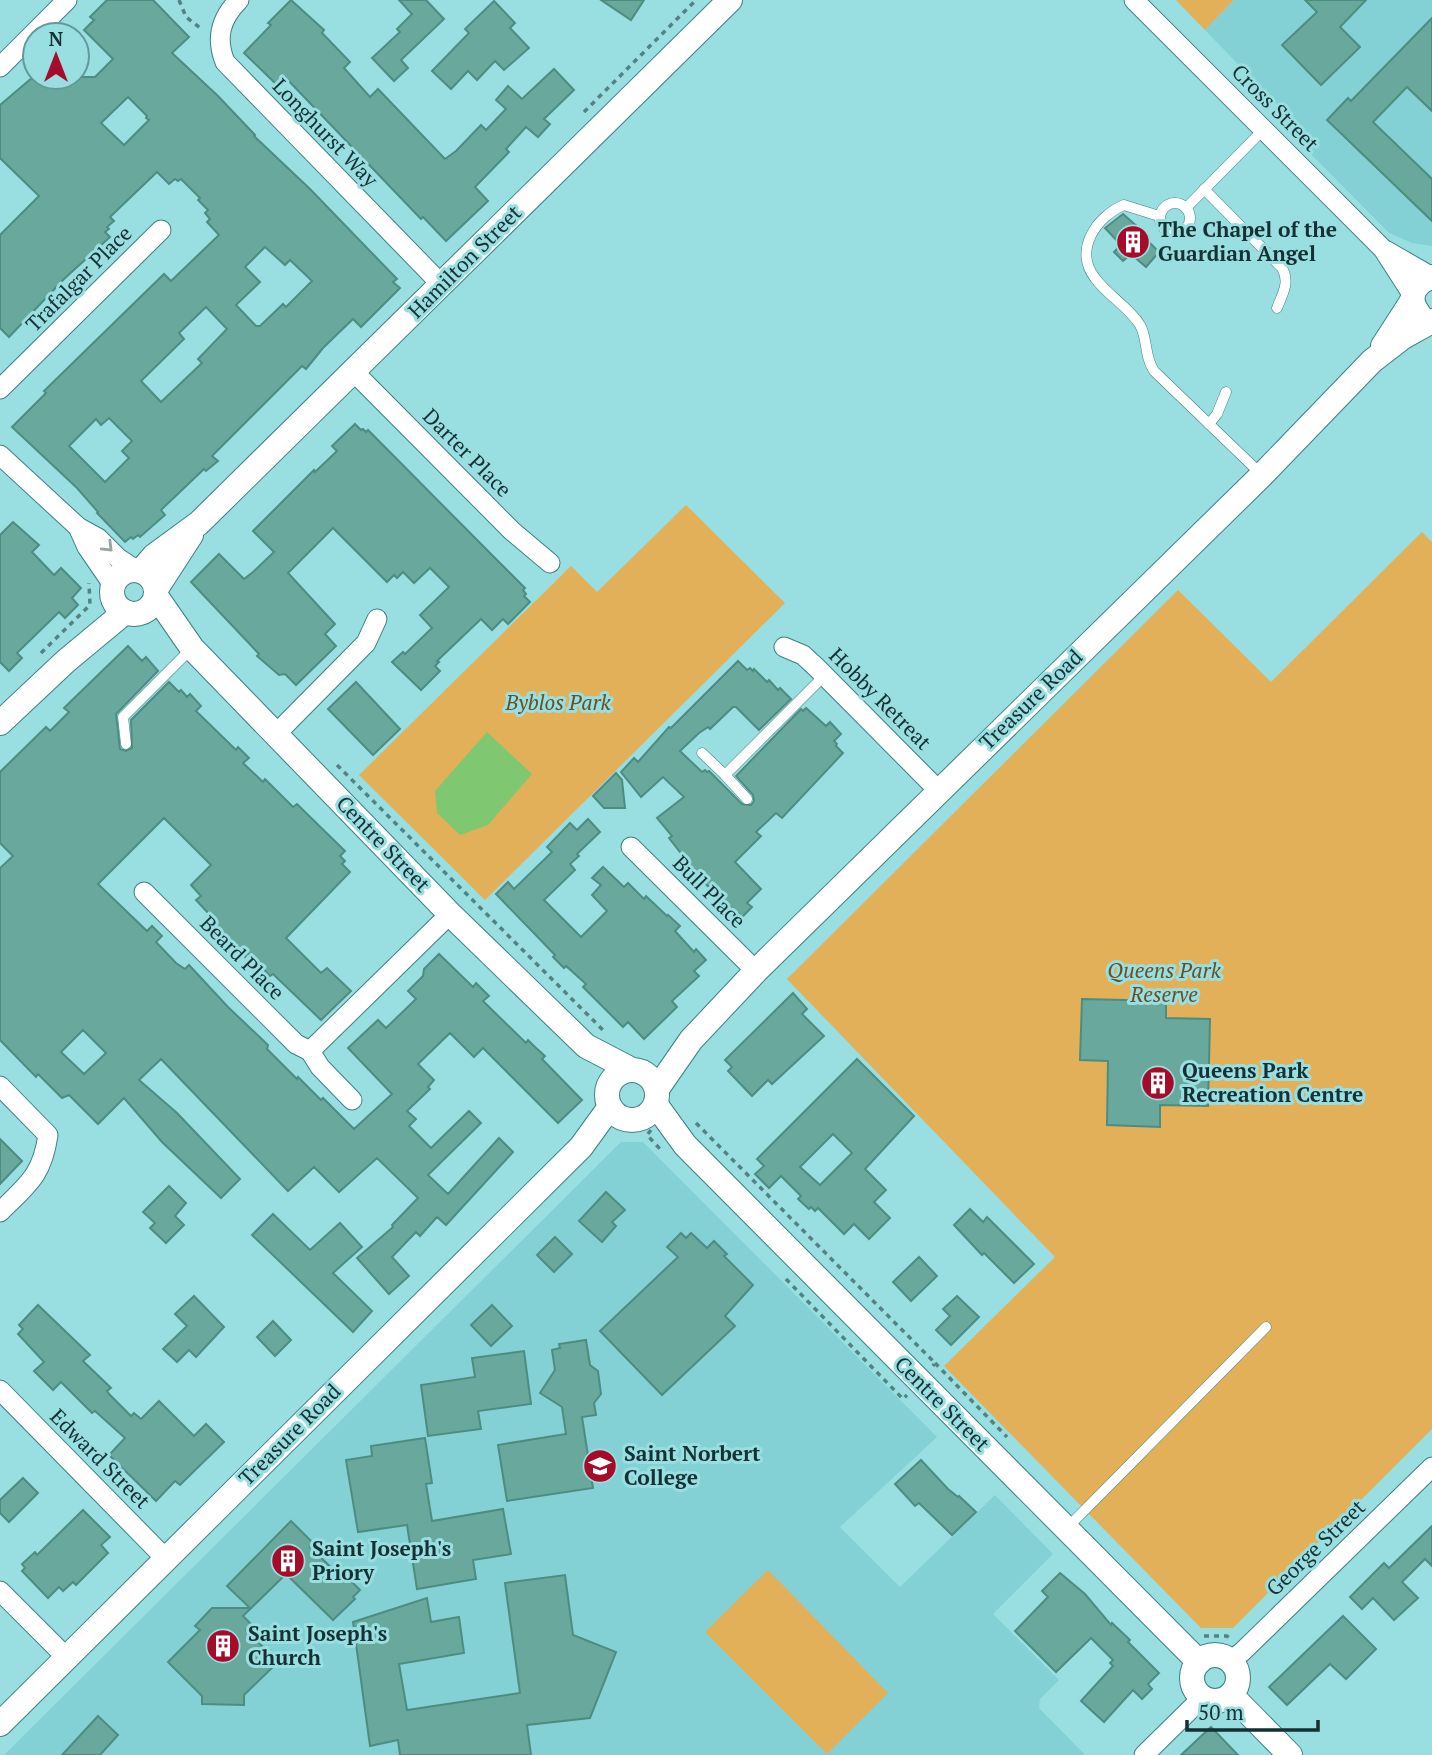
<svg xmlns="http://www.w3.org/2000/svg" width="1432" height="1755" viewBox="0 0 1432 1755" font-family="'PT Serif',serif">
	<style>
		.built { fill: #83d1d5 }
		.green { fill: #e1b058 }
		.water { fill: #80c772 }
		.building { fill: #69a89c; stroke: #4d8d81; stroke-width: 2; fill-rule: evenodd }
		.lines { fill: none; stroke-linecap: round; stroke-linejoin: round }
		.service-casing { stroke: #3c8084; stroke-width: 11 }
		.minor-casing { stroke: #3c8084; stroke-width: 21 }
		.tertiary-casing { stroke: #3c8084; stroke-width: 26 }
		.path { stroke: #538285; stroke-width: 3.5; stroke-dasharray: 5 5; stroke-linecap: butt }
		.service { stroke: #fff; stroke-width: 10 }
		.minor { stroke: #fff; stroke-width: 19 }
		.tertiary { stroke: #fff; stroke-width: 24 }
		.oneway { stroke: #96a2a3 }
		.labels { text-anchor: middle; stroke-width: 6; stroke-linejoin: round; paint-order: stroke }
		.street-label { font-size: 21px; fill: #153133; stroke: #99dee1 }
		.poi-label { font-size: 21px; font-weight: bold; fill: #153133; stroke: #99dee1; text-anchor: start }
		.park-label { font-size: 21px; font-style: italic; fill: #685026; stroke: #99dee1 }
	</style>
	<rect width="100%" height="100%" fill="#99dee1"/>
	<g class="built">
		<path d="M1234,0H1432V246L1412,243L1389,233L1298,141L1299,127L1205,30Z"/>
		<path d="M621,1142H643L937,1437L840,1527L900,1587L995,1495L1053,1554L993,1614L1059,1680L1040,1699L1039,1708L1085,1755H4Z"/>
	</g>
	<g class="green">
		<path d="M1176,0H1234L1205,30Z"/>
		<path d="M686,505L785,603L485,900L359,775L571,566L597,592Z"/>
		<path d="M1422,532L1432,542V1429L1233,1628H1201L944,1366L1055,1257L787,979L1178,590L1271,682Z"/>
		<path d="M768,1570L888,1693L827,1754L705,1632Z"/>
	</g>
	<path class="water" d="M487,732L532,774L488,825L460,835L437,813L435,791Z"/>
	<g class="building">
		<path d="M107,0H153L189,37L172,53L218,96L255,135L254,136L310,189L397,279L393,282L400,288L361,327L353,319L323,348L306,369L302,366L212,456L218,461L206,471L204,469L161,510L165,515L140,537L138,535L133,539L131,537L125,542L97,513L98,512L77,488L12,427L46,393L44,391L164,274L171,281L219,235L207,222L210,219L205,213L208,210L198,200L200,198L181,179L178,181L175,179L169,184L157,172L110,217L114,221L107,227L109,229L105,232L110,237L64,279L9,337L0,328V235L39,196L0,158V105L33,77H95L113,59L84,30L94,20L90,17ZM128,97L147,116L146,118L149,120L124,145L101,123ZM265,247L285,265L290,260L312,281L286,307L283,304L260,326H256L236,305L260,282L245,267ZM206,307L227,329L198,359L202,363L161,402L141,381L184,339L179,333ZM109,418L132,441L122,451L129,458L105,482L69,446L96,419L101,425Z"/>
		<path d="M291,0L324,30L322,33L350,62L344,68L370,97L378,89L445,159L456,151L481,125L486,130L506,109L496,100L508,86L522,99L554,69L574,90L544,119L550,124L538,137L526,127L506,149L509,152L475,187L488,201L446,241L423,217L421,219L285,77L277,85L244,53L271,25L268,23Z"/>
		<path d="M399,0H426L444,19L401,60L408,68L394,81L372,58L400,32L397,29L412,14Z"/>
		<path d="M601,0H644L631,20Z"/>
		<path d="M1305,0H1366L1340,27L1360,47L1321,85L1282,45L1317,12Z"/>
		<path d="M494,1L515,23L510,28L529,48L504,70L495,61L477,80L468,71L451,89L432,71L469,33L465,29Z"/>
		<path d="M1432,18V111L1407,87L1373,122L1432,179V221L1327,120L1348,98L1351,101Z"/>
		<path d="M1123,214L1148,236L1146,239L1159,252L1146,267L1131,254L1123,261L1114,252L1121,245L1105,228Z"/>
		<path d="M355,424L361,430L363,429L366,432L368,430L491,554L525,588L523,590L526,594L524,596L530,602L508,624L503,619L492,630L481,619L437,661L439,662L435,666L440,671L421,690L392,662L403,652L405,654L432,628L420,615L449,587L430,568L414,583L403,572L397,578L394,575L387,582L333,528L288,573L335,624L325,634L336,646L296,685L285,674L279,675L257,656L259,654L191,582L219,554L244,579L253,572L274,552L253,531L314,470L315,472L337,451L332,446Z"/>
		<path d="M13,522L39,545L32,552L54,575L61,568L81,588L72,598L78,605L65,618L59,612L17,653L22,658L9,671L0,662V535Z"/>
		<path d="M128,646L142,661L146,657L158,671L116,714L120,749L126,751L132,748L131,720L169,682L179,692L181,690L187,697L190,694L201,706L196,711L236,750L238,747L249,758L243,763L263,782L265,779L293,807L297,804L345,851L340,856L345,861L342,864L350,872L286,938L321,973L327,968L351,991L321,1020L273,974L270,976L248,953L245,957L207,918L210,915L196,900L201,896L191,885L211,865L164,818L98,884L147,931L152,926L162,936L156,942L176,963L185,969L189,965L228,1007L268,1045L267,1049L297,1079L298,1077L321,1100L323,1098L354,1129L392,1094L348,1048L378,1020L386,1028L416,999L408,991L423,976L424,969L439,954L473,987L476,983L489,996L483,1001L526,1043L528,1040L535,1047L545,1056L542,1059L582,1100L558,1123L483,1048L474,1057L450,1033L418,1064L434,1080L428,1087L430,1089L407,1111L416,1119L409,1126L431,1148L469,1111L481,1123L428,1175L448,1194L499,1138L513,1152L446,1225L437,1217L420,1236L416,1232L392,1257L409,1276L389,1294L357,1258L393,1227L392,1225L418,1198L377,1158L339,1192L314,1167L288,1191L161,1059L139,1080L177,1113L240,1179L221,1198L162,1142L124,1098L98,1124L69,1095L62,1098L38,1074L36,1077L0,1040V868L13,856L0,843V772L46,727L50,731L69,712L64,708ZM83,1030L106,1053L84,1074L61,1052Z"/>
		<path d="M738,661L747,670L750,668L753,671L754,669L767,682L769,680L778,690L780,688L791,699L759,730L736,707H733L710,729L708,727L699,733L680,751L702,772L705,770L707,772L709,771L742,804L751,805L754,801L753,795L736,776L801,709L803,711L806,708L826,726L830,722L841,734L834,741L837,744L836,746L843,753L782,818L776,813L756,832L761,836L735,862L761,889L747,903L752,907L742,917L679,860L683,856L669,838L672,836L657,818L684,797L663,777L641,797L621,772L634,758L638,762L669,727L671,728Z"/>
		<path d="M356,682L400,729L373,755L328,709Z"/>
		<path d="M616,773L622,780L625,808H604L593,796Z"/>
		<path d="M588,819L600,832L577,854L579,856L570,864L575,870L544,900L581,937L607,911L592,895L601,885L592,878L603,867L624,887L628,883L644,899L646,896L667,916L668,915L680,926L675,931L694,952L696,949L706,960L694,971L699,976L672,1001L677,1007L644,1039L628,1022L623,1027L583,987L586,984L566,966L564,968L553,957L555,955L496,894L508,882L514,889L552,852L547,847L570,823L577,830Z"/>
		<path d="M793,993L807,1009L802,1014L824,1036L772,1084L768,1080L752,1096L728,1071L732,1067L725,1060Z"/>
		<path d="M1082,999L1166,1001V1018L1210,1019L1208,1106L1160,1105V1127L1107,1125L1108,1061L1080,1060Z"/>
		<path d="M857,1059L914,1116L865,1169L886,1190L874,1202L890,1218L869,1239L854,1224L844,1234L818,1208L815,1211L811,1207L809,1209L798,1199L801,1196L781,1176L769,1188L755,1174L764,1166L757,1159ZM833,1134L852,1153L820,1185L800,1167Z"/>
		<path d="M0,1139L22,1161L0,1184Z"/>
		<path d="M169,1186L186,1203L175,1216L184,1225L166,1243L150,1228L155,1223L143,1212Z"/>
		<path d="M606,1192L625,1210L612,1222L616,1226L602,1242L579,1221Z"/>
		<path d="M970,1209L983,1222L987,1217L1034,1264L1014,1283L984,1253L982,1255L954,1225Z"/>
		<path d="M273,1214L310,1250L340,1223L362,1247L333,1273L372,1311L353,1332L252,1235Z"/>
		<path d="M681,1233L686,1238L691,1233L707,1248L714,1241L727,1254L724,1256L753,1285L725,1316L735,1326L662,1395L600,1331L678,1257L667,1247Z"/>
		<path d="M555,1237L572,1254L554,1272L537,1255Z"/>
		<path d="M919,1257L937,1276L911,1301L893,1282Z"/>
		<path d="M194,1296L224,1327L196,1357L189,1350L177,1362L163,1349L187,1326L175,1314Z"/>
		<path d="M957,1296L979,1317L951,1345L936,1330L950,1316L943,1309Z"/>
		<path d="M38,1305L90,1355L83,1361L111,1388L107,1391L110,1395L131,1416L134,1413L141,1419L159,1401L194,1436L206,1424L224,1442L180,1485L175,1481L156,1501L109,1455L125,1438L95,1411L92,1413L61,1382L53,1390L34,1371L44,1362L18,1334L23,1329L19,1325Z"/>
		<path d="M492,1305L512,1326L491,1346L471,1325Z"/>
		<path d="M273,1321L291,1340L275,1356L257,1337Z"/>
		<path d="M586,1340L590,1365L598,1371L601,1394L594,1403L596,1415L582,1417L593,1488L507,1501L498,1445L566,1434L562,1407L540,1393L555,1370L552,1350L560,1348L559,1344Z"/>
		<path d="M524,1351L531,1404L478,1411L481,1429L428,1436L421,1385L475,1377L472,1358Z"/>
		<path d="M425,1438L432,1483L426,1484L432,1521L503,1509L511,1554L473,1560L476,1579L417,1589L407,1525L358,1532L346,1460L372,1456L371,1446Z"/>
		<path d="M921,1460L948,1489L958,1497L959,1496L976,1512L952,1535L919,1503L915,1506L895,1484Z"/>
		<path d="M23,1478L38,1493L9,1522L0,1513V1500Z"/>
		<path d="M83,1510L110,1537L101,1545L108,1553L76,1585L73,1582L63,1591L59,1587L48,1598L22,1571L25,1568L22,1564L35,1552L37,1555Z"/>
		<path d="M291,1521L314,1544L310,1547L345,1581L348,1578L360,1590L353,1597L355,1599L333,1620L286,1574L243,1616L251,1624L246,1630L278,1662L244,1695V1705L202,1704V1696L168,1662L200,1630L195,1626L212,1608H250L227,1586Z"/>
		<path d="M1432,1526V1566L1425,1559L1402,1582L1418,1598L1394,1620L1373,1598L1362,1609L1350,1597L1384,1563L1389,1568Z"/>
		<path d="M1060,1573L1085,1594L1111,1625L1112,1623L1130,1640L1128,1642L1159,1673L1148,1684L1152,1689L1142,1699L1133,1690L1104,1722L1081,1701L1113,1666L1110,1663L1113,1660L1091,1638L1056,1672L1015,1631L1048,1597L1042,1591Z"/>
		<path d="M565,1575L573,1635L616,1652L590,1718L527,1725L531,1755H400L398,1740L370,1746L353,1622L427,1598L431,1622L459,1617L464,1653L399,1664L407,1710L520,1693L505,1583Z"/>
		<path d="M1343,1616L1376,1649L1346,1679L1330,1664L1287,1705L1269,1687Z"/>
		<path d="M98,1716L118,1735L100,1755H62Z"/>
		<path d="M1211,1727L1238,1755H1181Z"/>
	</g>
	<g class="lines">
		<g class="service-casing">
			<g id="service">
				<path d="M1204,189L1282,268C1290,282 1283,293 1277,308"/>
				<circle cx="1175" cy="218" r="15"/>
				<path d="M1186,208L1264,129"/>
				<path d="M1159,216L1124,205C1097,216 1073,250 1095,278C1107,295 1129,307 1140,325C1148,339 1144,356 1154,371L1261,474"/>
				<path d="M1209,424L1217,414L1226,392"/>
				<path d="M126,744L123,717L192,648"/>
				<path d="M702,753L725,775"/>
				<path d="M747,799L725,775L825,675"/>
				<path d="M1067,1528L1266,1327"/>
			</g>
		</g>
		<g class="minor-casing">
			<g id="minor">
				<path d="M239,0C221,18 215,37 225,62L442,285"/>
				<path d="M1134,0L1383,249L1412,294"/>
				<path d="M0,67L67,0"/>
				<path d="M1387,251L1432,277"/>
				<path d="M354,372L512,531L550,563"/>
				<path d="M0,389L161,230"/>
				<path d="M0,455L78,527L98,538L118,558L136,570"/>
				<path d="M78,527L87,547L113,585"/>
				<path d="M784,647L803,655L816,667L938,790"/>
				<path d="M276,734L366,643L377,619"/>
				<path d="M631,847L756,971"/>
				<path d="M144,892L296,1044L310,1051L320,1067L352,1100"/>
				<path d="M310,1051L450,914"/>
				<path d="M0,1086L48,1135C42,1176 28,1184 0,1212"/>
				<path d="M0,1390L167,1560"/>
				<path d="M0,1591L67,1658"/>
				<path d="M1230,1661L1242,1652L1432,1467"/>
				<path d="M1144,1755L1203,1697"/>
			</g>
		</g>
		<g class="tertiary-casing">
			<g id="tertiary">
				<path d="M1419,314C1406,299 1414,282 1432,277"/>
				<path d="M1383,346L1412,301"/>
				<circle cx="134" cy="592" r="22"/>
				<path d="M141,571L154,556L199,523L730,0"/>
				<path d="M156,589L191,535"/>
				<path d="M156,596L192,648L450,914L586,1046L632,1070"/>
				<path d="M0,723L66,661L125,612"/>
				<circle cx="632" cy="1095" r="25"/>
				<path d="M657,1089L691,1040L756,971L1262,475L1372,361L1403,337L1432,321"/>
				<path d="M656,1105L685,1145L1199,1662"/>
				<circle cx="1215" cy="1678" r="23"/>
				<path d="M1231,1695L1290,1755"/>
				<path d="M0,1724L581,1147L610,1107"/>
			</g>
		</g>
		<g class="path">
			<path d="M179,0L186,17L203,30"/>
			<path d="M584,112L696,0"/>
			<path d="M41,653L90,605L89,583"/>
			<path d="M337,765L604,1031"/>
			<path d="M696,1123L935,1363L933,1366"/>
			<path d="M651,1130L647,1135L661,1150"/>
			<path d="M786,1279L903,1399L907,1395"/>
			<path d="M935,1363L1007,1437"/>
			<path d="M1204,1636H1227L1230,1639"/>
		</g>
		<use href="#service" class="service"/>
		<use href="#minor" class="minor"/>
		<use href="#tertiary" class="tertiary"/>
	</g>
	<defs><path id="oneway-chevron" d="M-2-3.5L2.5 0L-2 3.5" fill="none" stroke-width="1.6" stroke-linecap="round" stroke-linejoin="round" transform="scale(1.75)"/></defs>
	<use class="oneway" href="#oneway-chevron" transform="translate(108 547) rotate(45)"/>
	<defs>
		<g id="building-disc" transform="scale(1.75)"><circle r="9.5" fill="#a60b2a" stroke="#99dee1"/><path d="M-4-6H4V6H1V3H-1V6H-4ZM-2.5-4.3h1.7v1.8h-1.7ZM.8-4.3h1.7v1.8H.8ZM-2.5-1h1.7V.8h-1.7ZM.8-1h1.7V.8H.8Z" fill="#fff"/></g>
		<g id="university-disc" transform="scale(1.75)"><circle r="9.5" fill="#a60b2a" stroke="#99dee1"/><path d="M0-5L7-2L0 1L-7-2ZM-4 1L0 2.5L4 1V4Q0 6-4 4Z" fill="#fff"/></g>
	</defs>
	<g fill-rule="evenodd">
		<use href="#building-disc" x="1133" y="242"/>
		<use href="#building-disc" x="1158" y="1083"/>
		<use href="#university-disc" x="600" y="1466"/>
		<use href="#building-disc" x="288" y="1561"/>
		<use href="#building-disc" x="223" y="1646"/>
	</g>
	<g class="labels">
		<g class="street-label">
			<text transform="translate(1275 108) rotate(45)" y="7">Cross Street</text>
			<text transform="translate(325 133) rotate(46)" y="7">Longhurst Way</text>
			<text transform="translate(465 262) rotate(-45)" y="7">Hamilton Street</text>
			<text transform="translate(79 279) rotate(-45)" y="7">Trafalgar Place</text>
			<text transform="translate(467 453) rotate(45)" y="7">Darter Place</text>
			<text transform="translate(880 699) rotate(45)" y="7">Hobby Retreat</text>
			<text transform="translate(1031 700) rotate(-44)" y="7">Treasure Road</text>
			<text transform="translate(383 844) rotate(46)" y="7">Centre Street</text>
			<text transform="translate(709 892) rotate(45)" y="7">Bull Place</text>
			<text transform="translate(242 958) rotate(45)" y="7">Beard Place</text>
			<text transform="translate(942 1404) rotate(45)" y="7">Centre Street</text>
			<text transform="translate(290 1435) rotate(-45)" y="7">Treasure Road</text>
			<text transform="translate(100 1459) rotate(45)" y="7">Edward Street</text>
			<text transform="translate(1316 1548) rotate(-44)" y="7">George Street</text>
		</g>
		<g class="poi-label">
			<text x="1158" y="237">The Chapel of the<tspan x="1158" dy="24">Guardian Angel</tspan></text>
			<text x="1182" y="1078">Queens Park<tspan x="1182" dy="24">Recreation Centre</tspan></text>
			<text x="624" y="1461">Saint Norbert<tspan x="624" dy="24">College</tspan></text>
			<text x="312" y="1556">Saint Joseph's<tspan x="312" dy="24">Priory</tspan></text>
			<text x="248" y="1641">Saint Joseph's<tspan x="248" dy="24">Church</tspan></text>
		</g>
		<g class="park-label">
			<text x="558" y="710">Byblos Park</text>
			<text x="1164" y="978">Queens Park<tspan x="1164" dy="24">Reserve</tspan></text>
		</g>
	</g>
	<g transform="translate(56 56)"><circle r="33" fill="#99dee1" stroke="#64999b" stroke-width="2"/>
	<path d="M0-5L12 26L0 18L-12 26Z" fill="#a60b2a"/>
	<text y="-10" font-size="19" font-weight="bold" text-anchor="middle" fill="#153133">N</text>
	</g>
	<path d="M1187 1720v10h131v-10" fill="none" stroke="#153133" stroke-width="3.5"/>
	<text x="1198" y="1720" font-size="21" fill="#153133" stroke="#99dee1" stroke-width="5" paint-order="stroke">50 m</text>
</svg>
